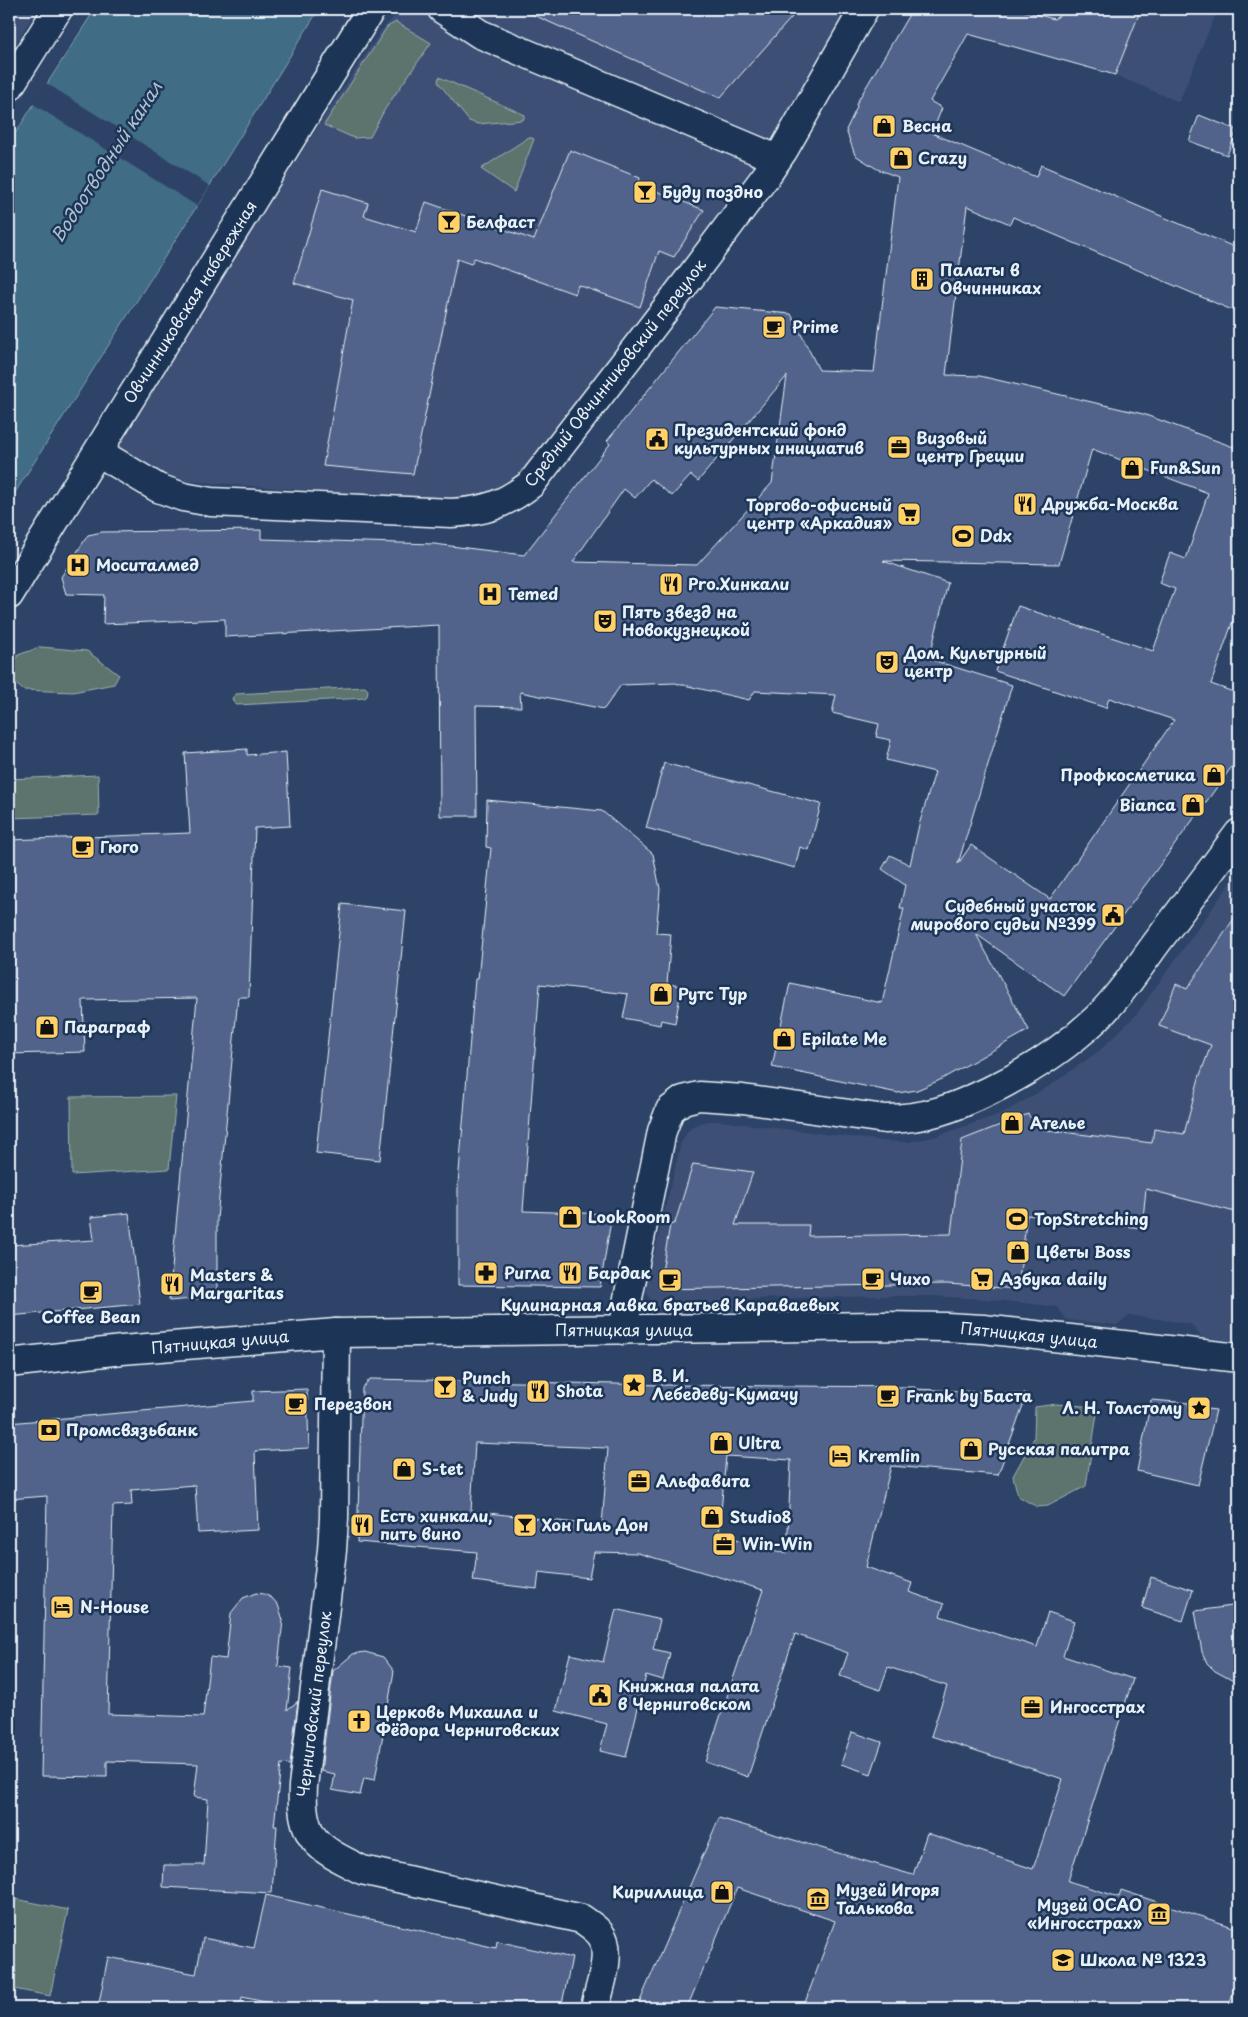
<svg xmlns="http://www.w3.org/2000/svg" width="1248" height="2017" viewBox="0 0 1248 2017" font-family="'Playpen Sans',sans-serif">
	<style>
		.built { fill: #3c5075 }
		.green { fill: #5b736e; stroke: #a2b2b3 }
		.water { fill: #406c86; stroke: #83a1b4 }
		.pier { fill: #2d4367 }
		.building { fill: #51648b; stroke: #e8f1f8; fill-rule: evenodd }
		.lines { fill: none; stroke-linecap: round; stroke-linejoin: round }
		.minor-casing { stroke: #e8f1f8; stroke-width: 31 }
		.minor { stroke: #1d3557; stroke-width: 28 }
		.labels { text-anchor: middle; stroke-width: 5; stroke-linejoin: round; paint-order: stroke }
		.poi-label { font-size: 16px; font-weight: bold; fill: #e8f1f8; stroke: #1d3557; text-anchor: start }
		.street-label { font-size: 16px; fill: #e8f1f8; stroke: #1d3557 }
		.water-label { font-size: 18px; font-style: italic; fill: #adc2d0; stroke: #1d3557 }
	</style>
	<rect width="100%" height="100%" fill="#2d4367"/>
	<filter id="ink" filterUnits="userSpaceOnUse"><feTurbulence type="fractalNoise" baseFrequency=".02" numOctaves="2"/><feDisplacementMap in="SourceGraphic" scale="10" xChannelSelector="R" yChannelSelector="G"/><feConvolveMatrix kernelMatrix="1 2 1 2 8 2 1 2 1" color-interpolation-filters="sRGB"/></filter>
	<g filter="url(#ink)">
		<g class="built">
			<path d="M9,9H37L9,54Z"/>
			<path d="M401,9H850L749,177L538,459L515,482L497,492L471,499L448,501L173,480L156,472L114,446L312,136L381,31Z"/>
			<path d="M907,9H1218L1179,102L1115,75L932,23Z"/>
			<path d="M1239,871V1342L1201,1337L1191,1324L1129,1315L1117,1325L1067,1320L1057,1307L996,1300L933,1296H888L748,1299L738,1311L672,1314L660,1311L652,1304L647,1292L648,1280L681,1143L687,1132L695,1125L708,1121H720L883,1141L908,1142L934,1137L1003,1113L1051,1085L1100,1050L1135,1016Z"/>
		</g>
		<g class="green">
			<path d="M396,22L431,43L385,109L370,137L354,138L324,125L387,27Z"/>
			<path d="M439,77L525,115L523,120L478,124L469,121L438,82Z"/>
			<path d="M529,137L534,139L514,192L481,169Z"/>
			<path d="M41,647L87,651L119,675L114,684L73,692L23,690L9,678V674L18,655Z"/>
			<path d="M365,687L368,690L367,696L365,698L237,705L234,703L232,698L236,694Z"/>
			<path d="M98,775L99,815L9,818V779Z"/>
			<path d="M176,1096L169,1169L72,1175L71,1097Z"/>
			<path d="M1056,1404L1098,1407L1086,1486L1048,1506L1037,1507L1018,1496L1013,1476L1034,1438L1035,1407Z"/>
			<path d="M16,1899L68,1910L50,1996L9,1988V1934Z"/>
		</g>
		<path class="water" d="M95,9H319L204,195L9,502V143Z"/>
		<path class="pier" d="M46,83L210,186L197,206L33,104Z"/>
		<g class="building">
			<path d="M520,9H799L720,98Z"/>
			<path d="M910,9H1017L1054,19L1070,9H1141L1115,75L968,34L930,101L942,108L932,133L1036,177L1041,165L1239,249V313L1013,217L1010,224L967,206L946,375L980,376L1143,414L1239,449V603L1211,684L1239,694V757L1064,996L976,934L1029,1030L940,1080L917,1090L898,1093L772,1067L790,983L882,1003L904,908H900L905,885L882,869L890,855L910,865L919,825L935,772L886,760L891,740L876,737L879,724L832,713L836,695L755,691L749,700L675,683L621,685L604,709L520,692L521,707L476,706L477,816H440L439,625L225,637V619L103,624L104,595L66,594L61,577L88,535L102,532L261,530V539L434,544L524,555L610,444L607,441L715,307L791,314L819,370L874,372L898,177L877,169L855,155L846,130L857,107L856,104L910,13ZM787,376L772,483L697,565L573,562L624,489L635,498L651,479L672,496L691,475L698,481ZM1092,449L1208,493L1186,559L1170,553L1159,583L1175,589L1153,651L1018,606L995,671L1106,708L1109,698L1174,720L1050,899L971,845L958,864L1012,685L929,659L948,583L883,561L1059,564Z"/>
			<path d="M1199,115L1237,130L1227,155L1189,141Z"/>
			<path d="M570,150L640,178L639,184L704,210L674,257L659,251L640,307L578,285L575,294L474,258L471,264L457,259L413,474L323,466L353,300L294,283L322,189L368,203L364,216L416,232L426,202L534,240Z"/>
			<path d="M247,749V755L286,752L290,826L255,828L249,997H238L217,1219V1297L169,1301L197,998L83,1000L85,1052L9,1054V840L190,833L185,753Z"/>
			<path d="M664,763L821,804L809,850L800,847L795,868L646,828Z"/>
			<path d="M487,800L602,811L653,854L660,889L656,933L671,934L667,984L682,986L675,1023L661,1020L660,1025L623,1018L628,994L540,984L523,1211L612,1214L600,1287L458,1285V1184L475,979H478L491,848L486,847Z"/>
			<path d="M342,904L406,911L380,1160L316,1153Z"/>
			<path d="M1239,911V1213L1146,1189L1142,1228L1027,1215L1018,1289L947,1284L659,1289L670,1225L675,1223L693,1164L753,1172L735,1225H809L808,1236L951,1234L962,1140L1028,1114L1038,1129L1152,1143L1154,1129L1184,1134L1199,1078L1211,1045L1159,1026L1176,984L1187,989Z"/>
			<path d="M129,1213L140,1304L9,1316V1245L94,1240L91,1217Z"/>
			<path d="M370,1379L665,1385L915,1387V1389L1027,1394L998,1475L891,1466L866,1567L912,1583L909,1592L944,1604L940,1616L1037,1647L1048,1612L1074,1621L1063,1656L1133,1679L1068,1881L1119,1897L1121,1890L1239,1929V1975L1228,2008H803L835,1921L737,1888L687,2008H637L719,1818L913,1875L927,1833L1033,1869L1063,1779L931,1736L947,1686L888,1667L880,1690L840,1676L848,1653L795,1634L748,1777L705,1762L763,1590L638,1553L594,1552L589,1578L539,1572L537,1589L473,1581L477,1552L357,1542L362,1388ZM475,1443L608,1448L602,1526L471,1511ZM726,1456L791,1460L787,1554L719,1534Z"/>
			<path d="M307,1389L309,1448L255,1451L258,1530L198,1533L195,1485L131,1490L132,1505L113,1506L108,1714L203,1717L210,1657L226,1659L231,1613L243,1598L256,1593L264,1594L272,1598L278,1605L283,1620L278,1666L292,1668L287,1710L298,1701L290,1765L281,1764L274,1826H277L272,1893L163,1887L164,1865H204L208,1799L194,1797L198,1764L107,1761V1777L41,1776L47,1496L9,1499V1423L253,1401V1391Z"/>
			<path d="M1151,1400L1189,1403V1407L1216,1410L1198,1485L1137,1471Z"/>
			<path d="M1151,1577L1193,1590L1183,1621L1142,1608Z"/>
			<path d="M1239,1605V1684L1215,1671L1207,1663L1202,1652L1195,1611Z"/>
			<path d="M616,1609L660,1620L653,1649L670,1653L663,1680L646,1675L626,1757L600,1751L607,1724L556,1711L570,1654L603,1662Z"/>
			<path d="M365,1652L383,1657L394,1671L375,1780L364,1778L360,1795L332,1790L335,1774L321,1771L333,1671L353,1654Z"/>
			<path d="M852,1732L882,1742L871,1774L841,1764Z"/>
			<path d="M266,1895L496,1948L497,1941L572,1958L561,2008H292L242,1997L240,2008H98L108,1957L196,1974L203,1938L254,1948Z"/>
		</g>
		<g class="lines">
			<g class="minor-casing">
				<g id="minor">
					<path d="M442,9L480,34L777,159"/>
					<path d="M9,87L58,9"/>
					<path d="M98,452L158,488L183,497L211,502L451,513C486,511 503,505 531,484L689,279L766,176L783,151L864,9"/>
					<path d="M9,595L371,9"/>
					<path d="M624,1330L628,1298L662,1131L670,1110L683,1100L699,1096L743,1099L885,1119C925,1119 954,1108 989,1091C1028,1072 1064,1049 1096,1019C1118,998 1137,970 1155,945C1183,908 1211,870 1239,833"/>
					<path d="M336,1333L334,1518L332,1550L303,1786C300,1840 318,1848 362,1870L582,1919C590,1925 601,1931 604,1941C610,1961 599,1988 595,2008"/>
					<path d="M9,1363L122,1350L336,1333L883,1326L946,1327L983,1329L1239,1358"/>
				</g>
			</g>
			<use href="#minor" class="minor"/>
		</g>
	</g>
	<defs>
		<g id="shop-square" transform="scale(1.25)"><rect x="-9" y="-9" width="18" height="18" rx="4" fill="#ffd166" stroke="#1d3557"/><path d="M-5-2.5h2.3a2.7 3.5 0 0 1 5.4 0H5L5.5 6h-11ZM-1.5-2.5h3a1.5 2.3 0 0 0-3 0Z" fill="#111"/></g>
		<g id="bar-square" transform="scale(1.25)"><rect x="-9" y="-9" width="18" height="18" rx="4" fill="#ffd166" stroke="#1d3557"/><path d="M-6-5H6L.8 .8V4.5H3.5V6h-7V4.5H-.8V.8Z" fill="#111"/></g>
		<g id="building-square" transform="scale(1.25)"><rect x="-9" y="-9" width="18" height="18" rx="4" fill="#ffd166" stroke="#1d3557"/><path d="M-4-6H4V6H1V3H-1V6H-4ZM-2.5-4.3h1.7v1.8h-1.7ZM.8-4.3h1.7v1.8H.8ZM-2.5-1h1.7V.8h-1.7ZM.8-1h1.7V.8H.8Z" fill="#111"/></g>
		<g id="cafe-square" transform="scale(1.25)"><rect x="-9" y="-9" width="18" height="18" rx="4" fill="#ffd166" stroke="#1d3557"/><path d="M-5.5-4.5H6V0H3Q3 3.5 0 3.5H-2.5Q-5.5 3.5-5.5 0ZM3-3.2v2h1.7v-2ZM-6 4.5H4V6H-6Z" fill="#111"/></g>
		<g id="civic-square" transform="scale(1.25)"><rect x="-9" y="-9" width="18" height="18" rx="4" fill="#ffd166" stroke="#1d3557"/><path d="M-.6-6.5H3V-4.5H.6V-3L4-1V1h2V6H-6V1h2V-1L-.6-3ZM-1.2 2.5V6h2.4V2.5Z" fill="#111"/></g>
		<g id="office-square" transform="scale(1.25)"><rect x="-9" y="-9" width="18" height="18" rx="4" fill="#ffd166" stroke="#1d3557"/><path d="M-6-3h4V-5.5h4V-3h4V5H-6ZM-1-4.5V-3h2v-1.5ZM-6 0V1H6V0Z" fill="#111"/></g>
		<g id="restaurant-square" transform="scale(1.25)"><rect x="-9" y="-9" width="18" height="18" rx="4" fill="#ffd166" stroke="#1d3557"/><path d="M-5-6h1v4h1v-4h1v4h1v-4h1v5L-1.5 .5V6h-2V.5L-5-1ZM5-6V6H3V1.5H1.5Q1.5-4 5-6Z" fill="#111"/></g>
		<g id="supermarket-square" transform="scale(1.25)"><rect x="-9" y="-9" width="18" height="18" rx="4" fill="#ffd166" stroke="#1d3557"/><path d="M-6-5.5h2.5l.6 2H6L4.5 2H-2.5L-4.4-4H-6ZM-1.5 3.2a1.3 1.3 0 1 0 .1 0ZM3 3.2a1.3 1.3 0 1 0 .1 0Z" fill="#111"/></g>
		<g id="stadium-square" transform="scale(1.25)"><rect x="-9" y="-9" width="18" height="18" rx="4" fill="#ffd166" stroke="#1d3557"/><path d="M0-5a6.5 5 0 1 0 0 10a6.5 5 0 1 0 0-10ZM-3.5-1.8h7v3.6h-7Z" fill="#111"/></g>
		<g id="hospital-square" transform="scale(1.25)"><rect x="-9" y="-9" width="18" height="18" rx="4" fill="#ffd166" stroke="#1d3557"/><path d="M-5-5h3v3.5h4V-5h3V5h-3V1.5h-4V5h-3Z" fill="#111"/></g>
		<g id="theatre-square" transform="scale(1.25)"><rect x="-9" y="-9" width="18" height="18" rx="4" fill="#ffd166" stroke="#1d3557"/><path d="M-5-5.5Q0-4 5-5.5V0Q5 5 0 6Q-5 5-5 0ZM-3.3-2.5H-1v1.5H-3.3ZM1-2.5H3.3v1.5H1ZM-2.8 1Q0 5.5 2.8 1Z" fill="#111"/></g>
		<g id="pharmacy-square" transform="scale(1.25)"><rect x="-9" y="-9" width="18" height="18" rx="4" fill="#ffd166" stroke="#1d3557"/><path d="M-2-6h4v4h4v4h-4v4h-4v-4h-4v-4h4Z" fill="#111"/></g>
		<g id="sight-square" transform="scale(1.25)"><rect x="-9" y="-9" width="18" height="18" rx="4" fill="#ffd166" stroke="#1d3557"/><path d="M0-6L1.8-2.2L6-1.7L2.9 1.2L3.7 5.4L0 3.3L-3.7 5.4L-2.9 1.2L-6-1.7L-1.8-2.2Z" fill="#111"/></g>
		<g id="bank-square" transform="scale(1.25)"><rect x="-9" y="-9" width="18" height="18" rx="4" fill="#ffd166" stroke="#1d3557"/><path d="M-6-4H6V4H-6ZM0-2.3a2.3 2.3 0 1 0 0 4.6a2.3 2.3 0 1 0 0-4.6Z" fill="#111"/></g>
		<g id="hotel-square" transform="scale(1.25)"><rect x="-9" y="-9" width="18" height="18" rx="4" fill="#ffd166" stroke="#1d3557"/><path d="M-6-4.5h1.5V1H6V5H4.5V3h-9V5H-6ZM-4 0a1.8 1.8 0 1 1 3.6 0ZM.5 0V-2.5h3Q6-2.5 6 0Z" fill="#111"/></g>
		<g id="church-square" transform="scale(1.25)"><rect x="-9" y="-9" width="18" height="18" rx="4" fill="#ffd166" stroke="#1d3557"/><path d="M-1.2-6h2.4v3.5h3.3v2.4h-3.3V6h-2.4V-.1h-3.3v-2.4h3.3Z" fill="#111"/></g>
		<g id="museum-square" transform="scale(1.25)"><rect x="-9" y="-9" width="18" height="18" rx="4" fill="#ffd166" stroke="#1d3557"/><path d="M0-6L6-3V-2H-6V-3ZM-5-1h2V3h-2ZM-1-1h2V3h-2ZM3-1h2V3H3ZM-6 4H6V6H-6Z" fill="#111"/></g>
		<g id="school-square" transform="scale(1.25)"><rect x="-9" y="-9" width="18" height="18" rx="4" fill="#ffd166" stroke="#1d3557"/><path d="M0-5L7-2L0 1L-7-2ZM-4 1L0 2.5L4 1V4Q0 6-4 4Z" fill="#111"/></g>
	</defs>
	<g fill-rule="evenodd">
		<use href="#shop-square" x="884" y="126"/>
		<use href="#shop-square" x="901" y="158"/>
		<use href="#bar-square" x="645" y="192"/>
		<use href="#bar-square" x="449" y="222"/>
		<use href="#building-square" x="922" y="279"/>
		<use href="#cafe-square" x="774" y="327"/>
		<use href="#civic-square" x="657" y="439"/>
		<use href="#office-square" x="899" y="447"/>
		<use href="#shop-square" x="1132" y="468"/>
		<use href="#restaurant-square" x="1025" y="504"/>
		<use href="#supermarket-square" x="909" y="514"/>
		<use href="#stadium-square" x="963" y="536"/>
		<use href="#hospital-square" x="78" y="565"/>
		<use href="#restaurant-square" x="671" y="584"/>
		<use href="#hospital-square" x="490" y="594"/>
		<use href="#theatre-square" x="605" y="621"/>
		<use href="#theatre-square" x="887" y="662"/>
		<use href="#shop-square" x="1214" y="775"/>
		<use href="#shop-square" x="1193" y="805"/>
		<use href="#cafe-square" x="83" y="847"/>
		<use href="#civic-square" x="1113" y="915"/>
		<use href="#shop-square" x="661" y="994"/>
		<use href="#shop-square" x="47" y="1027"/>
		<use href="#shop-square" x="784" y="1039"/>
		<use href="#shop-square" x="1012" y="1123"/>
		<use href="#shop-square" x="570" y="1217"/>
		<use href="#stadium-square" x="1017" y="1219"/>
		<use href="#shop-square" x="1018" y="1252"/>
		<use href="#pharmacy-square" x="486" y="1273"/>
		<use href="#restaurant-square" x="570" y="1273"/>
		<use href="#cafe-square" x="873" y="1279"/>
		<use href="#supermarket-square" x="982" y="1279"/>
		<use href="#cafe-square" x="670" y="1280"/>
		<use href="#restaurant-square" x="172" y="1284"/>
		<use href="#cafe-square" x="91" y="1292"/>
		<use href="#sight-square" x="634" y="1385"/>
		<use href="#bar-square" x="445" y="1387"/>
		<use href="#restaurant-square" x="538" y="1391"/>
		<use href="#cafe-square" x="888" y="1396"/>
		<use href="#cafe-square" x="296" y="1404"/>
		<use href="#sight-square" x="1199" y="1408"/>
		<use href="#bank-square" x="49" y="1430"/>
		<use href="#shop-square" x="721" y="1443"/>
		<use href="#shop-square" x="971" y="1449"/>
		<use href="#hotel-square" x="840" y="1456"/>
		<use href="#shop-square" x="404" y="1469"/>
		<use href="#office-square" x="639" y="1481"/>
		<use href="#shop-square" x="712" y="1517"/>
		<use href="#restaurant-square" x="362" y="1525"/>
		<use href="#bar-square" x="525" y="1525"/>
		<use href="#office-square" x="724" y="1544"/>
		<use href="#hotel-square" x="62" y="1607"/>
		<use href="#civic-square" x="600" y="1695"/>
		<use href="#office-square" x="1032" y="1707"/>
		<use href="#church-square" x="359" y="1721"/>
		<use href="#shop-square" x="722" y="1892"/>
		<use href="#museum-square" x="818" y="1899"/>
		<use href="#museum-square" x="1159" y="1914"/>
		<use href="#school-square" x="1063" y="1960"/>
	</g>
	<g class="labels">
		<g class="poi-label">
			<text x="902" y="132">Весна</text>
			<text x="918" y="164">Crazy</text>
			<text x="662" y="198">Буду поздно</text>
			<text x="466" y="228">Белфаст</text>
			<text x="940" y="276">Палаты в<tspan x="940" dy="18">Овчинниках</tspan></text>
			<text x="792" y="333">Prime</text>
			<text x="674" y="436">Президентский фонд<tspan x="674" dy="18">культурных инициатив</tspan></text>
			<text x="916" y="444">Визовый<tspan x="916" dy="18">центр Греции</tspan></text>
			<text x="1150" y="474">Fun&amp;Sun</text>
			<text x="1042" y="510">Дружба-Москва</text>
			<text x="892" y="511" text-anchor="end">Торгово-офисный<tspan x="892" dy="18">центр «Аркадия»</tspan></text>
			<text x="980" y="542">Ddx</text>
			<text x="96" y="571">Моситалмед</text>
			<text x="688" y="590">Pro.Хинкали</text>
			<text x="508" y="600">Temed</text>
			<text x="622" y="618">Пять звезд на<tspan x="622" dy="18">Новокузнецкой</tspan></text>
			<text x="904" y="659">Дом. Культурный<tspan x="904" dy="18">центр</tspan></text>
			<text x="1196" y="781" text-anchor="end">Профкосметика</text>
			<text x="1176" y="811" text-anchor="end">Bianca</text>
			<text x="100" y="853">Гюго</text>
			<text x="1096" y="912" text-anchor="end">Судебный участок<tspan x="1096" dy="18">мирового судьи №399</tspan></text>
			<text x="678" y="1000">Рутс Тур</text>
			<text x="64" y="1033">Параграф</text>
			<text x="802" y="1045">Epilate Me</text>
			<text x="1030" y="1129">Ателье</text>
			<text x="588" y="1223">LookRoom</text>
			<text x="1034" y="1225">TopStretching</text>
			<text x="1036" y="1258">Цветы Boss</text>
			<text x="504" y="1279">Ригла</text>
			<text x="588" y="1279">Бардак</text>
			<text x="190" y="1281">Masters &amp;<tspan x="190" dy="18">Margaritas</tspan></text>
			<text x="890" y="1285">Чихо</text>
			<text x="1000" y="1285">Азбука daily</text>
			<text x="670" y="1311" text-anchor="middle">Кулинарная лавка братьев Караваевых</text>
			<text x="91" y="1323" text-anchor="middle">Coffee Bean</text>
			<text x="652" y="1382">В. И.<tspan x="652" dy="18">Лебедеву-Кумачу</tspan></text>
			<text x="462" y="1384">Punch<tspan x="462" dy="18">&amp; Judy</tspan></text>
			<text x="556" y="1397">Shota</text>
			<text x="906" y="1402">Frank by Баста</text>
			<text x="314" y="1410">Перезвон</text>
			<text x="1182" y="1414" text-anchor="end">Л. Н. Толстому</text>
			<text x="66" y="1436">Промсвязьбанк</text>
			<text x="738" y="1449">Ultra</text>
			<text x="988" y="1455">Русская палитра</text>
			<text x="858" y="1462">Kremlin</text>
			<text x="422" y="1475">S-tet</text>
			<text x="656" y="1487">Альфавита</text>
			<text x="380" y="1522">Есть хинкали,<tspan x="380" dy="18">пить вино</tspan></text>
			<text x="730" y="1523">Studio8</text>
			<text x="542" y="1531">Хон Гиль Дон</text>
			<text x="742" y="1550">Win-Win</text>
			<text x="80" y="1613">N-House</text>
			<text x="618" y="1692">Книжная палата<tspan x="618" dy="18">в Черниговском</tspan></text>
			<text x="1050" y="1713">Ингосстрах</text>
			<text x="376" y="1718">Церковь Михаила и<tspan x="376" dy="18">Фёдора Черниговских</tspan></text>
			<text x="836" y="1896">Музей Игоря<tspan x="836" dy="18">Талькова</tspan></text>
			<text x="704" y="1898" text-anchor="end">Кириллица</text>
			<text x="1142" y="1911" text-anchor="end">Музей ОСАО<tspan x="1142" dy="18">«Ингосстрах»</tspan></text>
			<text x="1080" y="1966">Школа № 1323</text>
		</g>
		<g class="street-label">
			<text transform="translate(190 302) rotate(-58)" y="6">Овчинниковская набережная</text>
			<text transform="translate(615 373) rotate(-52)" y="6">Средний Овчинниковский переулок</text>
			<text x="624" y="1336">Пятницкая улица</text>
			<text transform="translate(1029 1335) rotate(6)" y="6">Пятницкая улица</text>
			<text transform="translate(220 1342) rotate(-5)" y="6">Пятницкая улица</text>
			<text transform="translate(314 1704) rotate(-83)" y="6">Черниговский переулок</text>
		</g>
		<g class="water-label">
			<text transform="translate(107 162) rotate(-57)" y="6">Водоотводный канал</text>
		</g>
	</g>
	<rect width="1248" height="2017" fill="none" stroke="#1d3557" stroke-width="30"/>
	<rect x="15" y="15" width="1218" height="1987" fill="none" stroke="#e8f1f8" stroke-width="2" filter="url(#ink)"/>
</svg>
